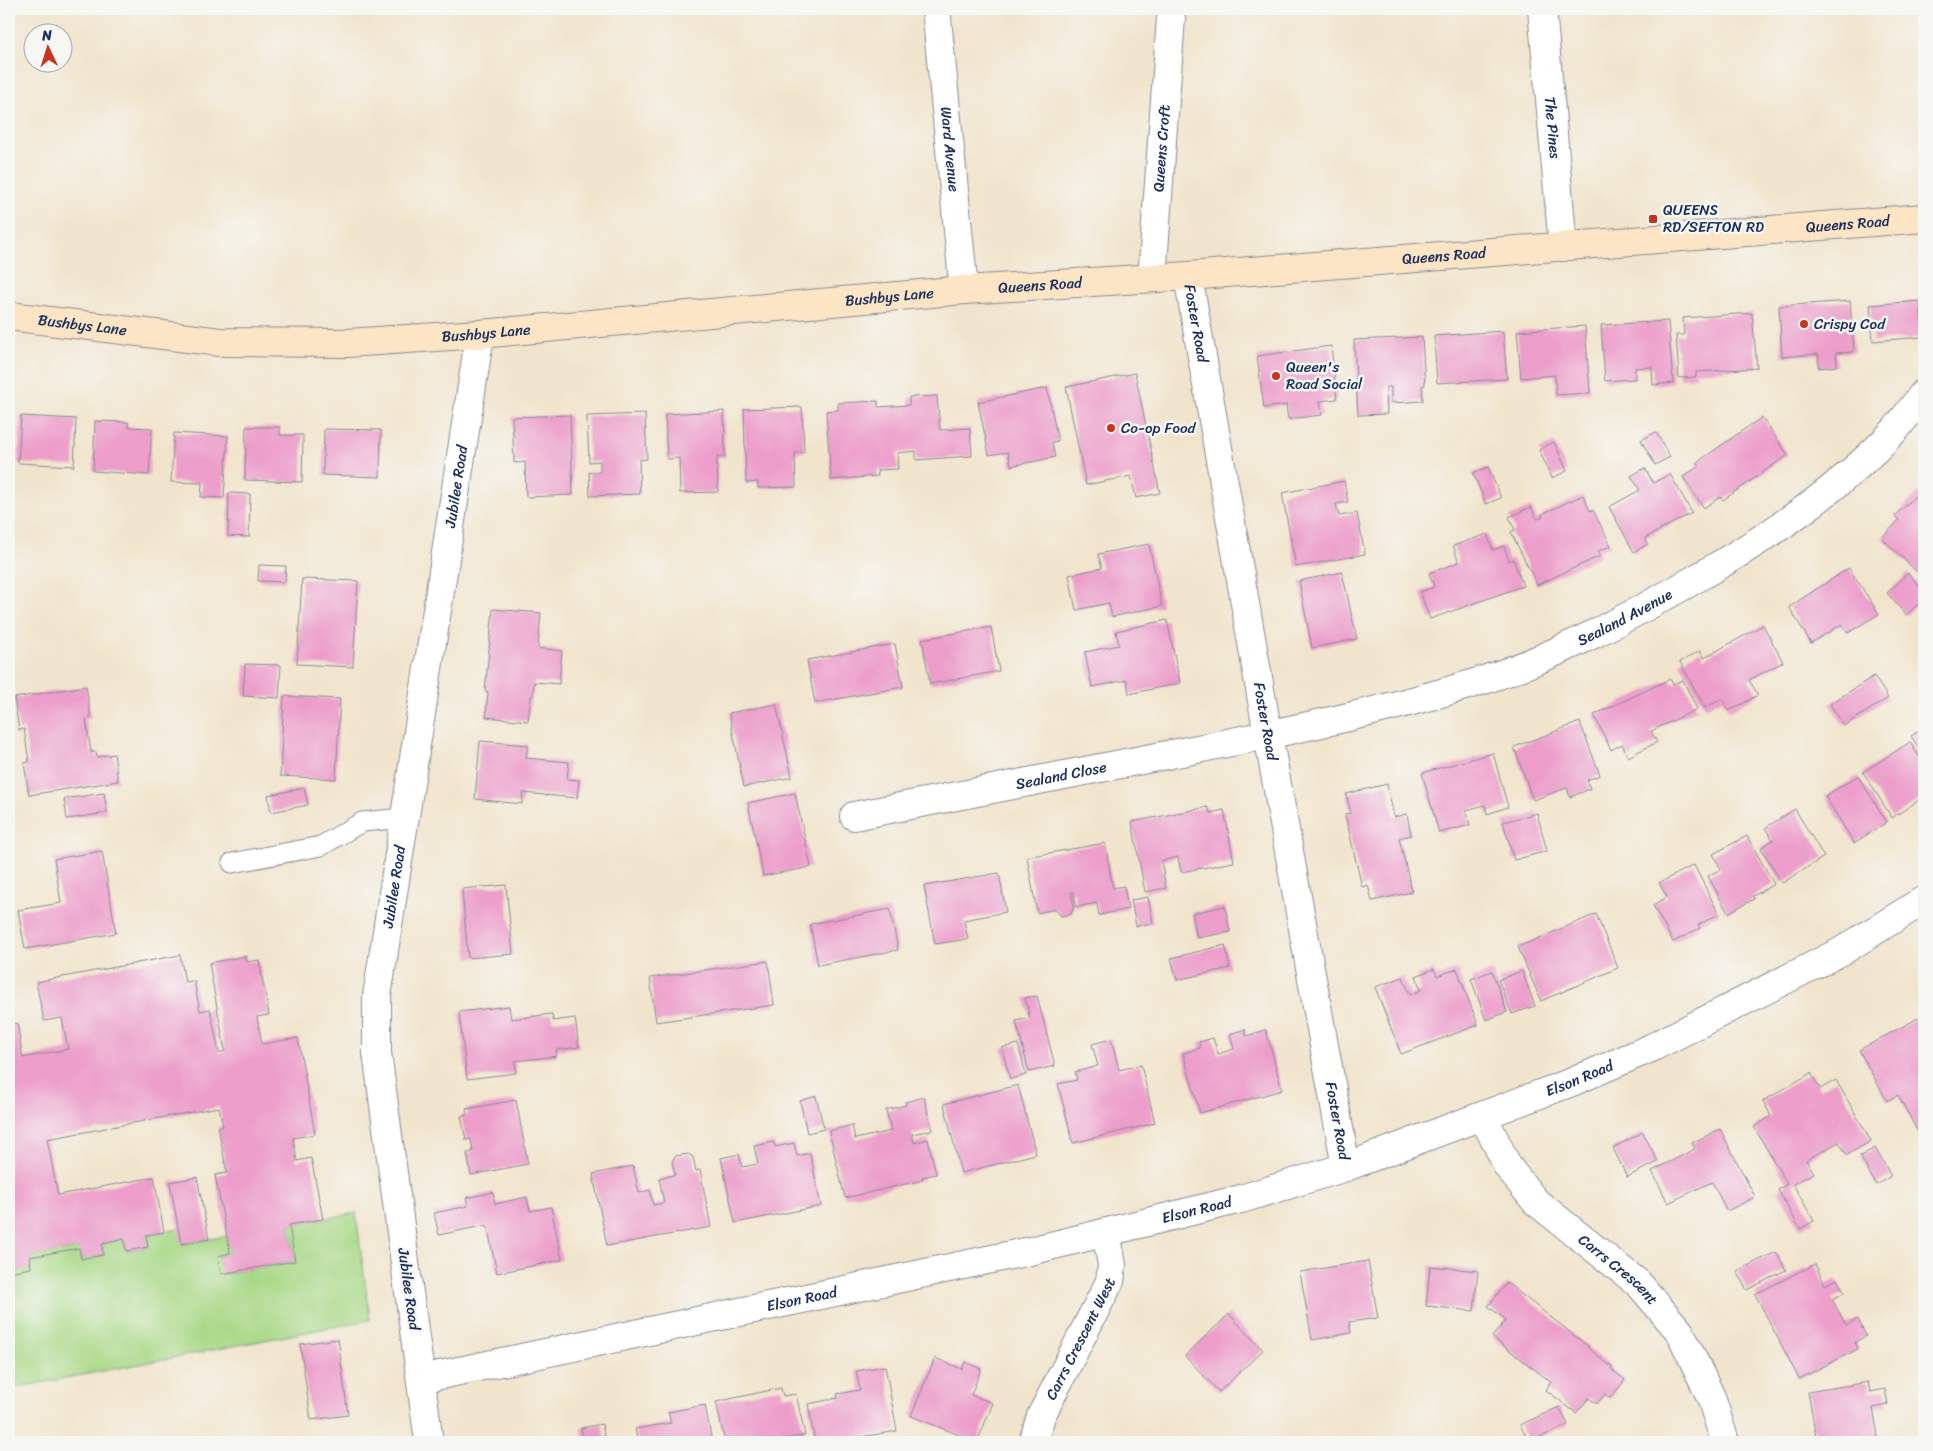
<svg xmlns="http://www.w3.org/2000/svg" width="1933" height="1451" viewBox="0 0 1933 1451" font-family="Sriracha,sans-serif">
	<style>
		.green { fill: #a8d886; stroke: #628472 }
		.building { fill: #ec9dca }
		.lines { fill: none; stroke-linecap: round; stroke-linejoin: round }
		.lane-casing { stroke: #868a95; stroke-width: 21 }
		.street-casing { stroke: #868a95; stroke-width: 30 }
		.secondary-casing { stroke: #868a95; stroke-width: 30 }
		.lane { stroke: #fff; stroke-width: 19 }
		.street { stroke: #fff; stroke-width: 28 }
		.secondary { stroke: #fce5c4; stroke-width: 28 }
		.poi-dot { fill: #c8321e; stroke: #f6f6f2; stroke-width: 2 }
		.labels { text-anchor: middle; stroke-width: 5; stroke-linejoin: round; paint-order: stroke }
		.street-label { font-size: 15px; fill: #1b2f5e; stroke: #f6f6f2 }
		.poi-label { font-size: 15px; fill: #1b2f5e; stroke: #f6f6f2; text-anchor: start }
	</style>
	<rect width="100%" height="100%" fill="#f6f6f2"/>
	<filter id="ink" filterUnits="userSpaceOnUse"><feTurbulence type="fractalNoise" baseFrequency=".02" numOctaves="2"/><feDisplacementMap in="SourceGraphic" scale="10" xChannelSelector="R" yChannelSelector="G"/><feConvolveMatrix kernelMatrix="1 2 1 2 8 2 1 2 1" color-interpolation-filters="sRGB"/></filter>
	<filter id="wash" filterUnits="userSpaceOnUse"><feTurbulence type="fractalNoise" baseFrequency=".0096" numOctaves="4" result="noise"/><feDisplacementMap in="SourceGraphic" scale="20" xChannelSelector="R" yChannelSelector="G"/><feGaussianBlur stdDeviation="1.12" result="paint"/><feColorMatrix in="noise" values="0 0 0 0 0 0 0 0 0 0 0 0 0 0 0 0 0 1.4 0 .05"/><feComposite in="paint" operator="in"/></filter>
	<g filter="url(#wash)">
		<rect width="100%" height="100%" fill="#f1e4cc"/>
		<path class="green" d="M356,1213L370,1320L9,1389V1272L31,1268L30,1257L79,1248L81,1259L103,1255L102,1244L124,1239L126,1251L148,1247L146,1235L179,1229L182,1244L227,1236L230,1253L218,1256L222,1274L295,1261L289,1225Z"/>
		<g id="blocks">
			<g class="building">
				<path d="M1850,301L1854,352L1836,353L1837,366L1819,368L1818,354L1782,357L1779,306Z"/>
				<path d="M1920,301L1923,337L1873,341L1870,305Z"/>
				<path d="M1752,313L1757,368L1696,372V377L1679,378L1676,335H1684L1683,318Z"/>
				<path d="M1668,321L1673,383L1653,385L1652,367L1635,368V379L1605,381L1601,325Z"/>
				<path d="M1585,326L1590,393L1556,395L1555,375L1521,378L1517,331Z"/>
				<path d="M1503,331L1507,379L1437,383L1434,336Z"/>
				<path d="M1422,337L1425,385L1422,386L1423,401L1391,403V387H1386L1387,414L1358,415L1354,340Z"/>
				<path d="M1331,346L1337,399L1320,401L1322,415L1288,419L1286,405L1264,408L1257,356Z"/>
				<path d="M1135,373L1160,493L1136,498L1131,476L1086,485L1066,387Z"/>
				<path d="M1047,388L1058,441L1052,442L1055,457L1011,466L1008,452L989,455L978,402Z"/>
				<path d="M937,396L940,430L970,428L972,456L916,460V451L897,453L898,469L877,470L878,476L831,480L826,411L838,410V403L878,401V407L909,405V397Z"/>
				<path d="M802,407L804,452L795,453L796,487L758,488V482L746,483L744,409Z"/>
				<path d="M724,411L725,457H717L718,492L680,493L679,458L667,459L665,414Z"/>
				<path d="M645,414L647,459L639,460L640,494L590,496L589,472H600V461L589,462L587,416Z"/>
				<path d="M570,415L573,495L526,497L525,462L514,463L512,417Z"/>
				<path d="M21,416L76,419L74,466L18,463Z"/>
				<path d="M1762,417L1788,455L1723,500L1720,497L1704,508L1683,477L1699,466L1696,463Z"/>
				<path d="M95,421L128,422V427L152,428L149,475L93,471Z"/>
				<path d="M246,427H280V435H303L302,482L245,480Z"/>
				<path d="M324,429L381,430L380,477L323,475Z"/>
				<path d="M1656,432L1670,457L1655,465L1641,440Z"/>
				<path d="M174,433L228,436L224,498L201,497L202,483L171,482Z"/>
				<path d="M1554,442L1567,471L1552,478L1539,450Z"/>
				<path d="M1488,467L1501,498L1486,504L1473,473Z"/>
				<path d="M1645,468L1653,483L1670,474L1692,513L1645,538L1648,544L1634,552L1609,507L1640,490L1631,476Z"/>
				<path d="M1344,481L1348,502L1336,504L1339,516L1357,513L1365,554L1296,567L1282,493Z"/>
				<path d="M1921,490L1924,493V579L1882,538L1899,520L1895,516Z"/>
				<path d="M229,493L250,494L249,537L228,536Z"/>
				<path d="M1583,495L1590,511L1593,510L1611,546L1598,551L1600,556L1537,585L1511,532L1515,530L1509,517L1531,507L1537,519L1543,517L1542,514Z"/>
				<path d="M1487,534L1493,550L1504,546L1509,561L1513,559L1523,586L1430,619L1420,592L1434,587L1429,573L1459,562L1453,546Z"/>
				<path d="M1149,544L1162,606L1112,617L1109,603L1076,610L1069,575L1102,568L1098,554Z"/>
				<path d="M259,565L286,566L285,582L258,581Z"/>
				<path d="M1849,568L1879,614L1848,633L1842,624L1811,643L1789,607Z"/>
				<path d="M1342,572L1357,639L1312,648L1299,581Z"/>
				<path d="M1908,573L1924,592V599L1906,615L1887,593Z"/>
				<path d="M302,579L358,581L353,667L297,664Z"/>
				<path d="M493,609L541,613L538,648L562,651L559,684L534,682L533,696H531L528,721L486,717L488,692L485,691Z"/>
				<path d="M1167,620L1180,683L1129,694L1127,680L1092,687L1085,652L1119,645L1116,631Z"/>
				<path d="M1763,625L1783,662L1749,680L1758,695L1729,711L1722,699L1705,708L1680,662L1700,651L1704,658Z"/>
				<path d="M991,627L999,671L930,684L922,639Z"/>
				<path d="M895,644L903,687L815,703L807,660Z"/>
				<path d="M245,664L281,665L279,698L243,696Z"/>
				<path d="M1874,676L1888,698L1844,726L1830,704Z"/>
				<path d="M1670,679L1673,684L1683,680L1697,709L1651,731L1657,742L1628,757L1622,744L1611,750L1594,715Z"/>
				<path d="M86,686L91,718L86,719L91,752H96L97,757L114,754L118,781L29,795L24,763L29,762L24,729L19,730L14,698Z"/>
				<path d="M284,696L340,699L336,779L280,776Z"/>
				<path d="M776,704L792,777L744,787L729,713Z"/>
				<path d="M1580,722L1600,775L1587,780L1590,789L1570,797L1567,788L1533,800L1514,747Z"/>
				<path d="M1924,728V757L1911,736Z"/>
				<path d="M480,741L528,745L526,758L569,762L567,779L579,780L577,798L523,793L522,804L475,799Z"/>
				<path d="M1910,742L1924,765V797L1892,818L1863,772Z"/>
				<path d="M1493,753L1508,807L1487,814L1485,805L1466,810L1470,825L1439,833L1422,773Z"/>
				<path d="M1858,776L1887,822L1854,843L1825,796Z"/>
				<path d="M1387,784L1394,817L1407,814L1411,835L1399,838L1412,892L1372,901L1368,885L1362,887L1345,814L1351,813L1346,794Z"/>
				<path d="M304,788L308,805L271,812L268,795Z"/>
				<path d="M104,793L107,813L67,819L64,799Z"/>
				<path d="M795,793L811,867L763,876L748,803Z"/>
				<path d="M1208,807L1210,813L1224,810L1234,862L1181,872L1178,857L1161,861L1166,888L1145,892L1132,822Z"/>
				<path d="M1795,809L1824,857L1782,883L1761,848L1773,840L1765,828Z"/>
				<path d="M1537,813L1547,851L1514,860L1503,822Z"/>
				<path d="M1747,836L1774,884L1753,896L1754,899L1728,913L1708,876L1721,869L1713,854Z"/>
				<path d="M1105,843L1113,888L1124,886L1128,909L1099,915L1097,903L1076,907L1074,892L1071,893L1074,906L1071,914L1061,916L1055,909L1037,913L1027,857Z"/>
				<path d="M102,851L116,933L25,949L18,910L61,903L54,859Z"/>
				<path d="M1694,865L1719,914L1698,925L1700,928L1673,942L1653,905L1667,897L1659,883Z"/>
				<path d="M999,873L1006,912L964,920L968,939L935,944L924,886Z"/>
				<path d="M506,885L513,954L468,958L462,889Z"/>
				<path d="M1148,897L1153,923L1136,926L1131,900Z"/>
				<path d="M1225,906L1230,932L1197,938L1192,913Z"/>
				<path d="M890,909L898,950L818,965L810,924Z"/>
				<path d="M1596,914L1618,968L1541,1001L1518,947Z"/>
				<path d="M1225,945L1230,968L1177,980L1171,958Z"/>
				<path d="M180,955L185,982L194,981L200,1011L210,1009L219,1053L225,1051L209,963L246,956L247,962L259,960L269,1015L257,1017L262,1044L298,1038L315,1134L293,1138L297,1161L311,1158L323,1219L289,1225L295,1261L221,1274L218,1256L230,1253L215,1175L227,1173L218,1127L223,1126L219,1107L47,1139L58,1195L154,1177L164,1232L146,1235L148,1247L126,1251L124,1239L102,1244L103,1255L81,1259L79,1248L30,1257L31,1268L9,1272V1025L17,1023L23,1058L68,1049L62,1018L44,1021L36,982Z"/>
				<path d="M768,961L774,1005L656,1022L650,978Z"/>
				<path d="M1434,969L1437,976L1457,969L1478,1025L1401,1054L1375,987L1403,977L1410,995L1421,990L1416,976Z"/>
				<path d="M1492,971L1507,1012L1486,1020L1471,979Z"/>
				<path d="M1522,971L1535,1006L1512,1014L1498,980Z"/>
				<path d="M1037,996L1055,1066L1029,1072L1016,1021L1030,1018L1025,998Z"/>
				<path d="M509,1006L511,1019L552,1014L553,1021L575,1018L579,1047L556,1050L557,1056L515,1061L516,1073L467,1079L459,1012Z"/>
				<path d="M1924,1015V1143L1898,1095L1887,1101L1859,1050Z"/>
				<path d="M1245,1029L1246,1036L1266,1030L1282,1090L1200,1113L1183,1053L1200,1048L1199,1042L1213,1038L1218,1054L1234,1049L1230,1034Z"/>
				<path d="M1111,1039L1119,1070L1141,1065L1155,1123L1073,1143L1058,1084L1077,1080L1075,1072L1098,1066L1092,1044Z"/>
				<path d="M1018,1044L1026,1075L1010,1079L1002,1048Z"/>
				<path d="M1811,1073L1820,1089L1836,1080L1871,1141L1847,1155L1839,1142L1806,1160L1814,1173L1793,1184L1814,1221L1800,1229L1778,1190L1787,1184L1754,1127L1771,1116L1763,1101Z"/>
				<path d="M1018,1085L1036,1154L961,1173L944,1104Z"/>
				<path d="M816,1096L824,1129L807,1133L800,1101Z"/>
				<path d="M924,1097L932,1130L912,1134L914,1143L928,1139L936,1174L922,1177L923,1180L845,1198L829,1131L852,1125L855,1139L891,1131L886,1110L906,1105L905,1102Z"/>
				<path d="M516,1100L528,1164L471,1175L467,1153L473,1152L471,1139L466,1140L461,1116L467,1115L466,1109Z"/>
				<path d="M1720,1129L1755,1197L1727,1211L1712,1182L1668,1203L1652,1171L1695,1149L1692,1143Z"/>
				<path d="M1643,1132L1658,1162L1627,1177L1613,1148Z"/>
				<path d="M774,1142L775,1147L794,1143L797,1156L810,1153L821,1206L735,1223L721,1158L739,1154L742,1167L758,1164L754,1146Z"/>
				<path d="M1875,1148L1891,1176L1876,1185L1860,1156Z"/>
				<path d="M688,1154L693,1157L696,1171L700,1170L711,1227L607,1246L593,1174L633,1166L639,1193L650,1190L653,1205L664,1203L659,1178L675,1175L672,1162L675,1156Z"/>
				<path d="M197,1177L209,1239L181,1244L170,1182Z"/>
				<path d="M493,1192L495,1204L527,1197L530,1211L551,1207L562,1260L497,1273L487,1225L439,1235L434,1213L468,1206L466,1198Z"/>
				<path d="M1776,1252L1786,1270L1747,1290L1737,1271Z"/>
				<path d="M1368,1261L1378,1318L1349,1322L1351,1333L1312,1340L1300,1272Z"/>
				<path d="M1815,1264L1825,1285L1837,1279L1844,1293L1832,1299L1846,1325L1858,1319L1866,1336L1855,1342L1858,1349L1799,1379L1755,1294Z"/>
				<path d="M1430,1266L1478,1271L1474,1311L1426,1306Z"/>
				<path d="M1507,1283L1589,1347L1588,1348L1612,1367L1611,1369L1625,1380L1610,1398L1605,1394L1597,1404L1589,1398L1576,1413L1546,1390L1551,1382L1492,1337L1506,1320L1488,1306Z"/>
				<path d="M1229,1314L1263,1350L1219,1392L1185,1356Z"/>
				<path d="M338,1339L348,1415L311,1420L300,1344Z"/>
				<path d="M935,1358L962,1369L965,1362L981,1369L971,1395L993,1403L977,1442L911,1416Z"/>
				<path d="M885,1366L897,1431L830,1442H815L808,1404L838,1398L837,1394L860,1390L856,1371Z"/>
				<path d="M1868,1382L1870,1392L1885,1389L1888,1405L1873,1408L1879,1442H1817L1808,1392Z"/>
				<path d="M781,1388L783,1396L796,1394L805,1435L781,1440L782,1442H725L716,1402Z"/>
				<path d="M705,1405L712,1442H638L635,1429L671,1423L668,1412Z"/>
				<path d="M1559,1407L1568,1425L1529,1442L1520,1425Z"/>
				<path d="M602,1424L605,1442H584L581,1428Z"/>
			</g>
		</g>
	</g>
	<g filter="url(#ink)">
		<use href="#blocks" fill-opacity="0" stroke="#868a95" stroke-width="1"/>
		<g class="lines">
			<g class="lane-casing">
				<path id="lane" d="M232,863L321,846L362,822L404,818"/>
			</g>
			<g class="street-casing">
				<g id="street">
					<path id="s1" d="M936,9L964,290"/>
					<path id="s2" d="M1542,9L1563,247"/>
					<path id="s3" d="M1188,276L1268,735L1346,1167"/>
					<path id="s4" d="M1152,278L1171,18"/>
					<path id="s5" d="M854,816C958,796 1063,775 1167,755C1273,734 1381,713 1484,680C1559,655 1629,617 1697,578C1768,537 1838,491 1895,430C1905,418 1914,405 1924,393"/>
					<path id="s6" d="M1483,1116L1508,1167L1535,1201L1639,1284L1680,1332L1711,1397L1725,1442"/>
					<path id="s7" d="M421,1379L1030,1251L1241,1199L1346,1167L1572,1082L1651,1048L1842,951L1924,900"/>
					<path id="s8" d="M429,1442L377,1053V996L480,334"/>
					<path id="s9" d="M1033,1442L1041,1416L1110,1281L1112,1265L1106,1232"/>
				</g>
			</g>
			<g class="secondary-casing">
				<g id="secondary">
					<path id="s10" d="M9,316L220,342L348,343L480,334L964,290L1188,276L1924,218"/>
				</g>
			</g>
			<use href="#lane" class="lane"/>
			<use href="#street" class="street"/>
			<use href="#secondary" class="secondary"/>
		</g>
	</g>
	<g class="poi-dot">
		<rect x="1648" y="214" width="10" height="10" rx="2.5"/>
		<circle cx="1804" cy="324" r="5"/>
		<circle cx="1276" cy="376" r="5"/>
		<circle cx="1111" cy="428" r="5"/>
	</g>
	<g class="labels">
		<g class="street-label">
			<text dy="5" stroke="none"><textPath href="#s2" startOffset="119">The Pines</textPath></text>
			<text dy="5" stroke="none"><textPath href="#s4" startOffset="130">Queens Croft</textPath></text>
			<text dy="5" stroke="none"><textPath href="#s1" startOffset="141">Ward Avenue</textPath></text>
			<text dy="5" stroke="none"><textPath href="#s10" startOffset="1845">Queens Road</textPath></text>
			<text dy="5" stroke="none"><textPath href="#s10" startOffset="1440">Queens Road</textPath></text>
			<text dy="5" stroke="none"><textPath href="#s10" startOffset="1035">Queens Road</textPath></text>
			<text dy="5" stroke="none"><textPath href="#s10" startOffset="884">Bushbys Lane</textPath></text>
			<text dy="5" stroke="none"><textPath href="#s3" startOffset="48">Foster Road</textPath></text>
			<text dy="5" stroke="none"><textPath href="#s10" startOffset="74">Bushbys Lane</textPath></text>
			<text dy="5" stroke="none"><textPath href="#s10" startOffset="479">Bushbys Lane</textPath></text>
			<text dy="5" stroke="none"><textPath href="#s8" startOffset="965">Jubilee Road</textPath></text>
			<text dy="5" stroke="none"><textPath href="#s5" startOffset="799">Sealand Avenue</textPath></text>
			<text dy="5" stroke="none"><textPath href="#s3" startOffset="452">Foster Road</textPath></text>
			<text dy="5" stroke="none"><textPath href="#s5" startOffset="211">Sealand Close</textPath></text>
			<text dy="5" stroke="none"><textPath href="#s8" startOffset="560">Jubilee Road</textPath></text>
			<text dy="5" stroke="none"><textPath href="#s7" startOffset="1199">Elson Road</textPath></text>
			<text dy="5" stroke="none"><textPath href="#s3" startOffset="858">Foster Road</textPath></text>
			<text dy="5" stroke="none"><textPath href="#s7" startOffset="794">Elson Road</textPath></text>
			<text dy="5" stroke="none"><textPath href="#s6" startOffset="208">Carrs Crescent</textPath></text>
			<text transform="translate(409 1289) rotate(82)" y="5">Jubilee Road</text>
			<text dy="5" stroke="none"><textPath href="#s7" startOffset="389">Elson Road</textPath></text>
			<text dy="5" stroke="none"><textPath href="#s9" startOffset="114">Carrs Crescent West</textPath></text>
		</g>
		<g class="poi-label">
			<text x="1663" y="215">QUEENS<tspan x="1663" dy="17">RD/SEFTON RD</tspan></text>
			<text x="1814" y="329">Crispy Cod</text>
			<text x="1286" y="372">Queen's<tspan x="1286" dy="17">Road Social</tspan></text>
			<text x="1121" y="433">Co-op Food</text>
		</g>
	</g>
	<rect width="1933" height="1451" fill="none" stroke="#f6f6f2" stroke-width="30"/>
	<g transform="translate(48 48) rotate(356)"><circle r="24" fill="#f6f6f2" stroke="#9ea6b7"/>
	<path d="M0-4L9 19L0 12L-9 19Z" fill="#c8321e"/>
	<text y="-8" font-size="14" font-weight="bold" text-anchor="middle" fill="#1b2f5e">N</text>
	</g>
</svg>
